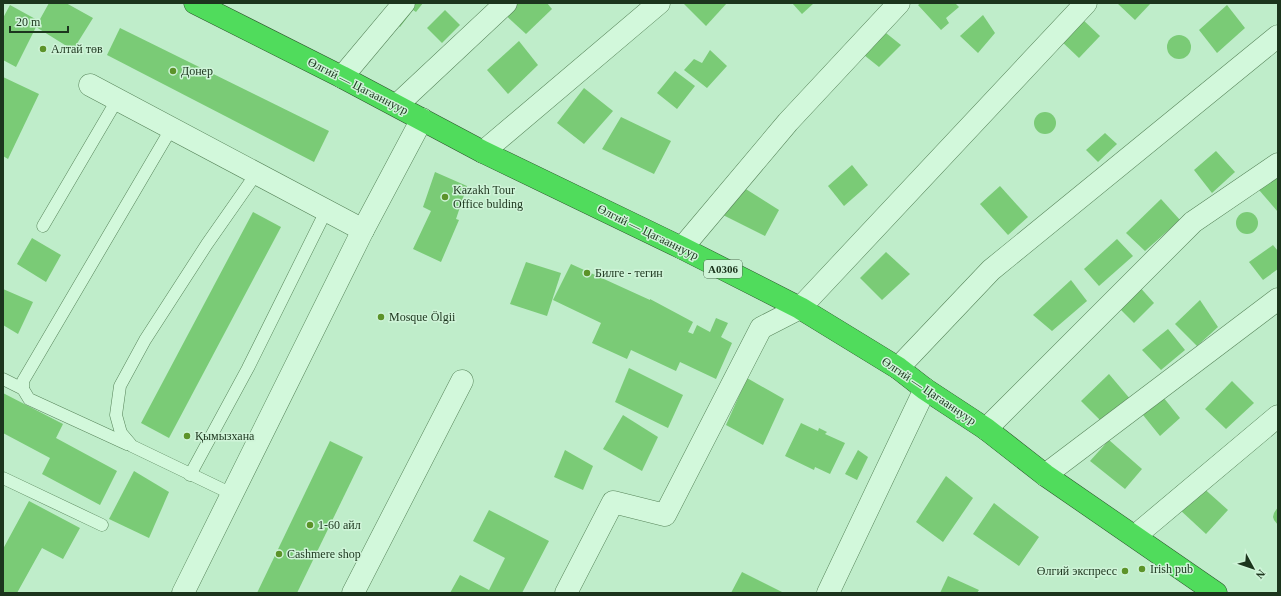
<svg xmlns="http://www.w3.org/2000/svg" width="1281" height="596" viewBox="0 0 1281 596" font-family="'Times New Roman',serif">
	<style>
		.building { fill: #7acb76 }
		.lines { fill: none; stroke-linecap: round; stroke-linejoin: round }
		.lane-casing { stroke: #58855b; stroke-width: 13 }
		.street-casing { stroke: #58855b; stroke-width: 23 }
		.highway-casing { stroke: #2d532c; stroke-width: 23 }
		.lane { stroke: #d2f8db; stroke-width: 12 }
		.street { stroke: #d2f8db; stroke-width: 22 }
		.highway { stroke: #50dc5c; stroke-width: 22 }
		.poi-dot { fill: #5c9329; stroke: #cff4d8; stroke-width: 1.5 }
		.labels { text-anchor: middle; stroke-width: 3; stroke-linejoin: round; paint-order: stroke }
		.shield { fill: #cff4d8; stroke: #526e55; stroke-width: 1 }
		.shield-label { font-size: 11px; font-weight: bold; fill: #1c351d }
		.poi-label { font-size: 12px; fill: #1c351d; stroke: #cff4d8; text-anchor: start }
		.street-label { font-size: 12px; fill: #1c351d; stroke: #cff4d8 }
	</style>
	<rect width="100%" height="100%" fill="#bfedca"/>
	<g class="building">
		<path d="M49,3H66L93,18L73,50L36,27L16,67L3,60V18L10,5L39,21Z"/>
		<path d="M410,3H423L416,12L413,10L400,27L395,22Z"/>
		<path d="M513,3H547L552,9L526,34L502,12Z"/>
		<path d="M683,3H727L706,26Z"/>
		<path d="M792,3H814L802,14Z"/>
		<path d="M921,3H955L959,7L946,18L949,23L941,30L918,5Z"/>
		<path d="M1117,3H1151L1135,20Z"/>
		<path d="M1227,5L1245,28L1217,53L1199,30Z"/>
		<path d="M445,10L460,25L442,43L427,28Z"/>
		<path d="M983,15L995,33L978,53L960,36Z"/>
		<path d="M1080,17L1100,36L1079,58L1058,38Z"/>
		<path d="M120,28L329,131L314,162L107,55Z"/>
		<path d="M886,33L901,45L879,67L864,55Z"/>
		<circle cx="1179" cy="47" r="12"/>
		<path d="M519,41L538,65L508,94L487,70Z"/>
		<path d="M710,50L727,66L707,88L684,70L694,59L702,63Z"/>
		<path d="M675,71L695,86L677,109L657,93Z"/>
		<path d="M3,77L39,94L8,159L3,156Z"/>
		<path d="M584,88L613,111L584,144L557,123Z"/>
		<circle cx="1045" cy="123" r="11"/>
		<path d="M621,117L671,141L654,174L602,149Z"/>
		<path d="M1105,133L1117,144L1098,162L1086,150Z"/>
		<path d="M1216,151L1235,172L1212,193L1194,170Z"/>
		<path d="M852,165L868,185L844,206L828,186Z"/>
		<path d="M435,172L467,186L456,219L459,220L441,262L413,249L431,211L423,207Z"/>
		<path d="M1278,176V212L1259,190Z"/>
		<path d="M741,186L779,210L765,236L723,215Z"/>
		<path d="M1000,186L1028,217L1008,235L980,204Z"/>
		<path d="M1161,199L1180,220L1145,251L1126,233Z"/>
		<path d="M253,212L281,227L169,438L141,423Z"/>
		<circle cx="1247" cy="223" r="11"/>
		<path d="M32,238L61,255L46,282L17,264Z"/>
		<path d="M1117,239L1133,256L1099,286L1084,269Z"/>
		<path d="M1273,245L1278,251V269L1263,280L1249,262Z"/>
		<path d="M886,252L910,274L882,300L860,278Z"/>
		<path d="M526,262L561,273L547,316L510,304Z"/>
		<path d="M571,264L650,300V299L693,322L688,332L693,334L697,325L710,332L716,318L728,323L721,337L732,343L716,379L680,362L676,371L631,350L627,359L592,343L601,323L553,300Z"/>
		<path d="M1071,280L1087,301L1052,331L1033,315Z"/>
		<path d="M1137,284L1154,303L1134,323L1115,304Z"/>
		<path d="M3,289L33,302L18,334L3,325Z"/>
		<path d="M1200,300L1218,327L1197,346L1175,324Z"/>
		<path d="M1168,329L1185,350L1161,370L1142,350Z"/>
		<path d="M629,368L683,395L668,428L615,402Z"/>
		<path d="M1109,374L1131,400L1103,423L1081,401Z"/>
		<path d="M747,378L784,399L763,445L726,425Z"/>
		<path d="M1232,381L1254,403L1226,429L1205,409Z"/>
		<path d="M3,393L63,424L56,438L117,471L100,505L42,474L50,458L3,433Z"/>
		<path d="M1163,397L1180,418L1160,436L1143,415Z"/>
		<path d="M623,415L658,437L642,471L603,449Z"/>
		<path d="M801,423L818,431L819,428L827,432L825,434L845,443L830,474L815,467L814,470L785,456Z"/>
		<path d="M1109,440L1142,469L1125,489L1090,461Z"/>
		<path d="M330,441L363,457L297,593H257Z"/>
		<path d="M565,450L593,466L583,490L554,477Z"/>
		<path d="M858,450L868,457L857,480L845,474Z"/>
		<path d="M134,471L169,492L149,538L109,519Z"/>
		<path d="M946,476L973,498L943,542L916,522Z"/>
		<path d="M1200,485L1228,510L1206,534L1179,509Z"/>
		<path d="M29,501L80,528L63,559L42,548L17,593H3V549Z"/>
		<path d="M994,503L1008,514L1039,537L1019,566L973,534Z"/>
		<path d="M1278,507V525L1274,520L1273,517L1274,513Z"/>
		<path d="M489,510L549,541L522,593H450L460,575L489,590L505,558L473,541Z"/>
		<path d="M742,572L782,592V593H731Z"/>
		<path d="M948,576L979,590L977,593H940Z"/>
	</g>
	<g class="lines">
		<g class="lane-casing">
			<g id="lane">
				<path d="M43,226L117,100"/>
				<path d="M3,379L23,389"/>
				<path d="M127,444L29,399L23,389V381L171,129"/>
				<path d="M190,475L248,368L326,211"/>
				<path d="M3,478L102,525"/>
				<path d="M232,494L132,446L121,433L116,415L120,386L145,340L207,244L256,174"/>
			</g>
		</g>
		<g class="street-casing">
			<g id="street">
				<path d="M342,77L404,3"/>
				<path d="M90,85L363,230"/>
				<path d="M397,105L506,3"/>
				<path d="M483,152L659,3"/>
				<path d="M682,248L788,122L899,3"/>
				<path d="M898,368L991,270L1278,36"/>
				<path d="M986,429L1193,222L1278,164"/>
				<path d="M1045,475L1278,299"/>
				<path d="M1135,536L1278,416"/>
				<path d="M183,593L363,230L422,119"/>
				<path d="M353,593L462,381"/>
				<path d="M566,593L613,502L665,515L761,328L800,308L1086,3"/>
				<path d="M828,593L925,389"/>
			</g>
		</g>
		<g class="highway-casing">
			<path id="highway" d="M195,3L342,77L483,152L682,248L800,308L898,368L925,389L986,429L1045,475L1216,593"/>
		</g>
		<use href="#lane" class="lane"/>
		<use href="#street" class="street"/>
		<use href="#highway" class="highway"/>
	</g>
	<g class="poi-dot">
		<circle cx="43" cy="49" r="4"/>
		<circle cx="173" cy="71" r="4"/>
		<circle cx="445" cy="197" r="4"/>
		<circle cx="587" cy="273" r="4"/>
		<circle cx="381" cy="317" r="4"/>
		<circle cx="187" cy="436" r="4"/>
		<circle cx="310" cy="525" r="4"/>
		<circle cx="279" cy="554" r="4"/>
		<circle cx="1142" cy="569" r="4"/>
		<circle cx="1125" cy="571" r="4"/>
	</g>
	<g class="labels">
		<rect class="shield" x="704" y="260" width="38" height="18" rx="3"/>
		<g class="shield-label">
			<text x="723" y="273">A0306</text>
		</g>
		<g class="poi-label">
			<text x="51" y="53">Алтай төв</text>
			<text x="181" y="75">Донер</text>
			<text x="453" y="194">Kazakh Tour<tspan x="453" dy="14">Office bulding</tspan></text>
			<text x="595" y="277">Билге - тегин</text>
			<text x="389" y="321">Mosque Ölgii</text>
			<text x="195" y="440">Қымызхана</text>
			<text x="318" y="529">1-60 айл</text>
			<text x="287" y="558">Cashmere shop</text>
			<text x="1150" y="573">Irish pub</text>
			<text x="1117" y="575" text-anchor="end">Өлгий экспресс</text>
		</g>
		<g class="street-label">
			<text transform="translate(358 86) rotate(27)" y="4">Өлгий — Цагааннуур</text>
			<text transform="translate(648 232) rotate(26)" y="4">Өлгий — Цагааннуур</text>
			<text transform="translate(929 391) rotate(34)" y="4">Өлгий — Цагааннуур</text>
		</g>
	</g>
	<rect width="1281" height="596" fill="none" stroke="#1c351d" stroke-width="8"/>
	<g transform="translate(1253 568) rotate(130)" stroke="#cff4d8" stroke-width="3" paint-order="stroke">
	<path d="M0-3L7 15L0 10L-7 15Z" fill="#1c351d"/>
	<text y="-6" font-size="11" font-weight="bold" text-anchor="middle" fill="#1c351d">N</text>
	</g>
	<path d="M10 26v6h58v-6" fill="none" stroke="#1c351d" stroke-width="2"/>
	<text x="16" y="26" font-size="12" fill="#1c351d" stroke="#cff4d8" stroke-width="3" paint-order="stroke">20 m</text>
</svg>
